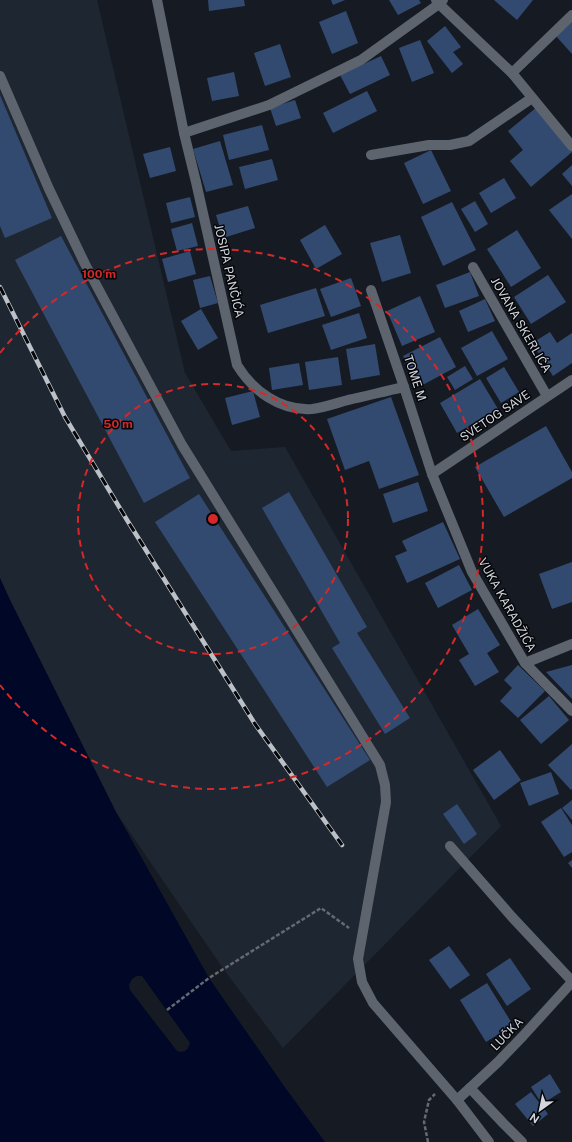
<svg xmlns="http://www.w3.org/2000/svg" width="572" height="1142" viewBox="0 0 572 1142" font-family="'Public Sans',sans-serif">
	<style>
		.built { fill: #1e2632 }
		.water { fill: #000727 }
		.pier { fill: #161b23 }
		.building { fill: #334a70 }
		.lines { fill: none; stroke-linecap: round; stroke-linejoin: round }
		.path { stroke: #656a71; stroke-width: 2.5; stroke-dasharray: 4 2; stroke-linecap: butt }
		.lane { stroke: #5e646e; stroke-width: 10 }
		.street { stroke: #5e646e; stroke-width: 10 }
		.rail-casing { stroke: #bcc0c7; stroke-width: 4.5 }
		.rail { stroke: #040609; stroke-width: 3; stroke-dasharray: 9; stroke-linecap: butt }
		.ring { fill: none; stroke: #d62828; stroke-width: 2; stroke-dasharray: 7 5 }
		.labels { text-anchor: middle; stroke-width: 3; stroke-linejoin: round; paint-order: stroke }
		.street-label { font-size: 12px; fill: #d2d6dc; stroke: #040609 }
		.centre { fill: #d62828; stroke: #040609; stroke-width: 2 }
		.ring-label { font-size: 12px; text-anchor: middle; font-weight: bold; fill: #d62828; stroke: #040609; stroke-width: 3; stroke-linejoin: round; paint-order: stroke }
	</style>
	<rect width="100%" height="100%" fill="#161b23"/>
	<path class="built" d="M0,0H97L185,373L231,451L285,447L501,826L283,1048L222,967L116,812L10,600L0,578Z"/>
	<path class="water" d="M0,578L10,600L116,812L209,978L284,1086L325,1142H0Z"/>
	<path class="pier" d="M137,976H142L190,1043L188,1048L185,1051L181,1052L177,1051L130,990L129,985L132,979Z"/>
	<g class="building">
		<path d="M208,0H244L245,6L209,11Z"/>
		<path d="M331,0H345L333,5Z"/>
		<path d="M389,0H419L421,3L398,15Z"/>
		<path d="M494,0H533L517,20Z"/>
		<path d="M346,11L358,43L332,54L319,22Z"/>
		<path d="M572,21V54L556,36Z"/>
		<path d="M445,26L461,47L453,52L463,64L452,73L427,41Z"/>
		<path d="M420,40L434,73L412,82L399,48Z"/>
		<path d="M280,44L291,77L265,86L254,53Z"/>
		<path d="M381,56L390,75L350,94L340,75Z"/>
		<path d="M234,72L239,96L212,101L207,78Z"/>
		<path d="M367,91L377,111L333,133L323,113Z"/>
		<path d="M0,95L52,218L5,238L0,226Z"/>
		<path d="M295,100L301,118L276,126L270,108Z"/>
		<path d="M537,107L572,149V152L531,187L510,161L523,150L508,131Z"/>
		<path d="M262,125L269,150L229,160L223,135Z"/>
		<path d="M220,141L233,185L206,192L193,149Z"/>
		<path d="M170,147L176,171L150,178L143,154Z"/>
		<path d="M431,150L451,191L423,204L404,163Z"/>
		<path d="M272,159L278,180L245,189L239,167Z"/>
		<path d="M572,165V186L562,174Z"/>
		<path d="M504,178L516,198L491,213L479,193Z"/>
		<path d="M572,194V239L549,210Z"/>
		<path d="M190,197L195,217L171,223L166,203Z"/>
		<path d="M475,201L488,224L475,232L461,209Z"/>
		<path d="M452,202L476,250L443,266L421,217Z"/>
		<path d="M248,206L255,228L223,238L216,215Z"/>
		<path d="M192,223L198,246L177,251L171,229Z"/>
		<path d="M325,225L342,254L316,269L300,240Z"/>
		<path d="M517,230L541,268L511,287L487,249Z"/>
		<path d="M400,235L411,273L382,282L370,243Z"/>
		<path d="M61,236L190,478L144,503L15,260Z"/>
		<path d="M190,251L196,274L168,282L162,259Z"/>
		<path d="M470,272L479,296L445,308L436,285Z"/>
		<path d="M548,275L566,302L531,324L514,297Z"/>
		<path d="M210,276L218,303L200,308L193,280Z"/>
		<path d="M351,278L361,306L331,317L320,289Z"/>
		<path d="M316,288L325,316L268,333L260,305Z"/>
		<path d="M420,296L435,332L402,346L387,311Z"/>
		<path d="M485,299L495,321L468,332L459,311Z"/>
		<path d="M201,309L218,338L198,350L181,321Z"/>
		<path d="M359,313L367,338L331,350L322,325Z"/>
		<path d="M492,331L508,359L477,376L461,348Z"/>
		<path d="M550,332L557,343L572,333V363L553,376L532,343Z"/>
		<path d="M440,337L456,367L419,387L403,356Z"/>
		<path d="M375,344L380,375L351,380L346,349Z"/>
		<path d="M338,357L342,385L309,390L305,362Z"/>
		<path d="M299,363L303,385L272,390L269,368Z"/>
		<path d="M465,366L473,379L455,390L447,377Z"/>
		<path d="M504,367L519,392L501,403L486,378Z"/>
		<path d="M480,379L498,409L457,433L440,403Z"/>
		<path d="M253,391L260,417L232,425L225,398Z"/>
		<path d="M391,397L419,475L379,489L369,461L345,470L327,419Z"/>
		<path d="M546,426L572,472V478L504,517L475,467Z"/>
		<path d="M418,482L428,511L393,523L383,494Z"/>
		<path d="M289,492L367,627L357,633L410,718L385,734L332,648L340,643L262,508Z"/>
		<path d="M199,494L370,760L327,787L155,522Z"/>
		<path d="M443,522L460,559L407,583L395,556L407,551L402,541Z"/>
		<path d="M572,562V602L552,609L539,574Z"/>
		<path d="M459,565L472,590L438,608L425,583Z"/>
		<path d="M478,609L500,645L487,653L499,672L475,686L459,660L469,654L452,625Z"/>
		<path d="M518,665L545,691L518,718L500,701L512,688L504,680Z"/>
		<path d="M572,665V699L546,672Z"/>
		<path d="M549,696L569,720L541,744L520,720Z"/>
		<path d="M572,744V789L571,790L548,765Z"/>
		<path d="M500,750L521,780L494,800L473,770Z"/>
		<path d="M551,772L559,794L529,806L520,783Z"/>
		<path d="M572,800V820L562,808Z"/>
		<path d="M457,804L477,834L464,844L443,814Z"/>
		<path d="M561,808L572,825V852L564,857L541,822Z"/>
		<path d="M572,860V868L568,863Z"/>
		<path d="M449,946L470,975L450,989L429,960Z"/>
		<path d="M510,958L531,989L507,1006L486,974Z"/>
		<path d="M487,983L513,1025L486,1042L460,1000Z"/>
		<path d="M550,1074L561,1092L542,1104L531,1087Z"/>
		<path d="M531,1092L548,1114L533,1126L515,1104Z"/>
	</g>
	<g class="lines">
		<g class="path">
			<path d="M167,1010L209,978L321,908L349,928"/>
			<path d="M428,1142L424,1122L429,1100L435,1094"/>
		</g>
		<g class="lane">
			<path d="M512,73L572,15"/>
			<path d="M371,155L429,145H450L469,141L532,98"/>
			<path d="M450,846L512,917L572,981"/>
		</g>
		<g class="street">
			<path d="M157,0L184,133L196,182L237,365C253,391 280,411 312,409C323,408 337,403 348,400C367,396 385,391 404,387"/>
			<path d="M436,0L439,4L512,73L572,146"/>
			<path d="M0,76L49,189L85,264L182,445L380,765L385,785L386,802L358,959L362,982L373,1003L457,1100L489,1142"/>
			<path d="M184,133L269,105L361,60L439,4L443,0"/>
			<path d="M473,267L547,396"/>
			<path d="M371,290L404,387L432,474L472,572L525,663L572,711"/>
			<path d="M432,474L572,380"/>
			<path d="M525,663L572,644"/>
			<path d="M470,1088L503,1123L522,1142"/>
			<path d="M457,1100L498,1062L523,1036L572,982"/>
		</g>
		<g class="rail-casing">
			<path id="rail" d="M0,287L65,417L127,520L255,724L342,845"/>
		</g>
		<use href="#rail" class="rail"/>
	</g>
	<g class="ring">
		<circle cx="213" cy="519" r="135"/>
		<path d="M0 353A270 270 0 1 1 0 685"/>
	</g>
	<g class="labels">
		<g class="street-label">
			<text transform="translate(229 271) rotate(77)" y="4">JOSIPA PANČIĆA</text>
			<text transform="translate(521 325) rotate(60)" y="4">JOVANA SKERLIĆA</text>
			<text transform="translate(415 378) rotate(72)" y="4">TOME M</text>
			<text transform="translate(495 416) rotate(-34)" y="4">SVETOG SAVE</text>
			<text transform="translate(507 605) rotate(61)" y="4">VUKA KARADŽIĆA</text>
			<text transform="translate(507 1034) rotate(-46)" y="4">LUČKA</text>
		</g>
	</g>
	<circle cx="213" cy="519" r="6" class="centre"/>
	<g class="ring-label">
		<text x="99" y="278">100 m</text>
		<text x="118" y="428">50 m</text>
	</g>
	<g transform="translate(540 1110) rotate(213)" stroke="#040609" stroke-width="3" paint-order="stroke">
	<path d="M0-3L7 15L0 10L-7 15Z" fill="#d2d6dc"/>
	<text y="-6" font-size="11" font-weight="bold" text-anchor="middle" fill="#d2d6dc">N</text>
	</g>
</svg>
